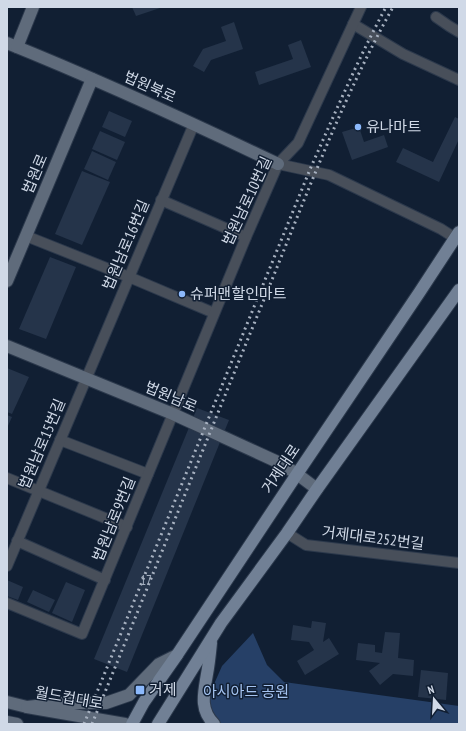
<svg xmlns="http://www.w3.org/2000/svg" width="466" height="731" viewBox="0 0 466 731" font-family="'PT Sans Narrow','Noto Sans KR',sans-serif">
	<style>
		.green { fill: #264067 }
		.building { fill: #25344a }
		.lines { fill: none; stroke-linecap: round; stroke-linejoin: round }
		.street-casing { stroke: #2c394c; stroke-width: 12 }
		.secondary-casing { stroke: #2c394c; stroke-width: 14 }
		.primary-casing { stroke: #2c394c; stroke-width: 14 }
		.street { stroke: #484f5a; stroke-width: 10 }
		.secondary { stroke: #5f6b7b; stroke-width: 12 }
		.primary { stroke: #718095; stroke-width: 12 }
		.rail { stroke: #a7b1c0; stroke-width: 3; stroke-dasharray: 2 4; stroke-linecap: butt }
		.poi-dot { fill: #8cb9fc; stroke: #111f33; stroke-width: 1.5 }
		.labels { text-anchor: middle; stroke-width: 3; stroke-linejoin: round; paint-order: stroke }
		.number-label { font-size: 13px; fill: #a5b0c0 }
		.street-label { font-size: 15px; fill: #d0d9e7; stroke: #111f33 }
		.poi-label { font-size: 15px; fill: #d0d9e7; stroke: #111f33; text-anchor: start }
		.park-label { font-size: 15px; fill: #a4c3f0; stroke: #111f33 }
	</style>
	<rect width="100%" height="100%" fill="#111f33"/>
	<path class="green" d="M253,633L267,665L284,682L459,706V724H221L213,716L207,700L222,666Z"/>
	<g class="building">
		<path d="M132,7H163L136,16Z"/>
		<path d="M234,22L243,49L211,60L204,72L193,66L203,49L226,41L221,27Z"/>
		<path d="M301,40L311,67L259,85L255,72L293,59L288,45Z"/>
		<path d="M109,111L132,121L125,137L102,127Z"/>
		<path d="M455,117L459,119V139L439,182L396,162L403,148L433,162Z"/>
		<path d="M359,127L364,142L384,135L388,147L352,160L342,132Z"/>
		<path d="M100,131L125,142L117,160L92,149Z"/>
		<path d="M92,151L116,162L108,180L84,169Z"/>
		<path d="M82,171L110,182L82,245L55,234Z"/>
		<path d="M50,257L76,267L46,339L19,329Z"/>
		<path d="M7,368L29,377L12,414L7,412Z"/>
		<path d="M197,408L229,420L127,672L94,659Z"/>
		<path d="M7,415L12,417L7,428Z"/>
		<path d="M7,580L23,587L18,600L7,596Z"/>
		<path d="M66,582L85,590L72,622L52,613Z"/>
		<path d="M33,590L55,600L49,612L27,602Z"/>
		<path d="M312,621L326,623L323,642L329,638L339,654L305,675L297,661L314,650L309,642L291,640L293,625L311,628Z"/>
		<path d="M385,632L400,633L398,658L414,660L413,676L393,674L380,685L369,671L380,663L356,660L358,643L375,645V652L382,653Z"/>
		<path d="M421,670L448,673L446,700L418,697Z"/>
	</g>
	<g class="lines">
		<g class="street-casing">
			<g id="street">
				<path d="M436,17L449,26L459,32"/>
				<path d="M353,24L403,54L459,80"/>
				<path d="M278,164L329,175L441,229L455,238"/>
				<path d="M161,200L246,237"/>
				<path d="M26,236L129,277L214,313"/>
				<path d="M60,440L148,474"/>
				<path d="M7,478L127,527"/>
				<path d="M287,533L306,545L459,563"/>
				<path d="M17,541L105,580"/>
				<path d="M7,566L194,124"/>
				<path d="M7,603L82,634L246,237L278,164L298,143L361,7"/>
			</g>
		</g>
		<g class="secondary-casing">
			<g id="secondary">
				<path d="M7,43C99,80 188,121 278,164"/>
				<path d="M17,47L33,7"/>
				<path d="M7,281L92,79"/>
				<path d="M7,346L173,414L280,463L297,474L317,489"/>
				<path d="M7,702L27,707L125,724"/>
				<path d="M27,707L63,703H106L129,695L159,664L177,655"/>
				<path d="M7,722L17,724"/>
			</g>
		</g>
		<g class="primary-casing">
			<g id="primary">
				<path d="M211,643C210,653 209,664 207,674C204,693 199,709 214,724"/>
				<path d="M132,724L144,702L177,655L297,474L419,293L459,232"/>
				<path d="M158,724L221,623L287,533L317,489L459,290"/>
			</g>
		</g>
		<use href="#street" class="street"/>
		<use href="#secondary" class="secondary"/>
		<use href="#primary" class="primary"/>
		<g class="rail">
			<path d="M84,724L311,167C335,113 358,59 386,7"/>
			<path d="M92,724C150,582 207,439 265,297C305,199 342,99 393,7"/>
		</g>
	</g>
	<g class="poi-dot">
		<circle cx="358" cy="127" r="4"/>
		<circle cx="182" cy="294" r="4"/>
		<rect x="135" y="685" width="10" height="10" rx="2"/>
	</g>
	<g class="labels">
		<g class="number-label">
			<text x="146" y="585">17</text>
		</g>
		<g class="street-label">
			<text transform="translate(150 87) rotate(24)" y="5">법원북로</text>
			<text transform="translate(35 174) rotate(-67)" y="5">법원로</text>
			<text transform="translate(247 201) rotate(-65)" y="5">법원남로10번길</text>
			<text transform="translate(126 245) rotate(-67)" y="5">법원남로16번길</text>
			<text transform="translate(171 397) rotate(23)" y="5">법원남로</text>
			<text transform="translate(42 444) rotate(-67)" y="5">법원남로15번길</text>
			<text transform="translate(281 469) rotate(-56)" y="5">거제대로</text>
			<text transform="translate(114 519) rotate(-68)" y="5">법원남로9번길</text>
			<text transform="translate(373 538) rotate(7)" y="5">거제대로252번길</text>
			<text transform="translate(69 698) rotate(10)" y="5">월드컵대로</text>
		</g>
		<g class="poi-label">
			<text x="366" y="132">유나마트</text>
			<text x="190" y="299">슈퍼맨할인마트</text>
			<text x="149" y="695">거제</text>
		</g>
		<g class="park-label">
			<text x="246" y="697">아시아드 공원</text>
		</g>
	</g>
	<rect width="466" height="731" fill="none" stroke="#d0d9e7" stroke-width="16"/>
	<g transform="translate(434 699) rotate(342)" stroke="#111f33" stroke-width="3" paint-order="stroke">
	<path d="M0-3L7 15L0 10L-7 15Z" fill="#d0d9e7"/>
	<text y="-6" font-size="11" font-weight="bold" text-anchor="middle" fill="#d0d9e7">N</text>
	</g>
</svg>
